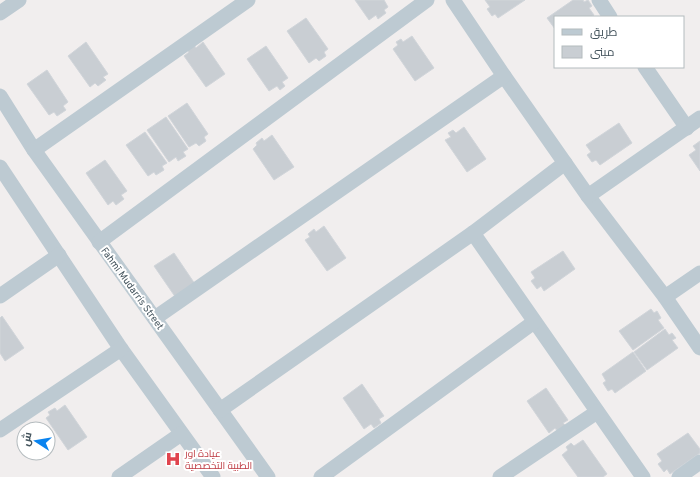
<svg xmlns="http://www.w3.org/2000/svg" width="700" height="477" viewBox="0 0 700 477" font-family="Overpass,Cairo,sans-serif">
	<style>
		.building { fill: #c9ced3; stroke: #d1d5da }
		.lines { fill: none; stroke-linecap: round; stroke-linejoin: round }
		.minor { stroke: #bdcad2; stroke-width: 15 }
		.labels { text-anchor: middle; stroke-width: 4; stroke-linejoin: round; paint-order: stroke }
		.street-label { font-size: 10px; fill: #44545d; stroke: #fff }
		.health-label { font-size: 10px; fill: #be3a42; stroke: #fff; text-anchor: start }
	</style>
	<rect width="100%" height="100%" fill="#f1eeee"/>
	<g class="building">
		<path d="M355,0H384L388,7L384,10L386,13L378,19L376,15L369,20Z"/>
		<path d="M485,0H525L498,18L495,14L492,16L487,9L490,7Z"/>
		<path d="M573,0H583L584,2L588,0L592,6L589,8L594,15L591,17H555V29L547,18Z"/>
		<path d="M306,18L328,49L324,52L326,56L319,61L316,58L309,63L287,31Z"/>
		<path d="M412,36L434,68L415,81L393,49L398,45L396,42L401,39L403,42Z"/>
		<path d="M86,42L108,74L103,77L106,80L98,86L95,83L90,87L68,56Z"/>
		<path d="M203,42L225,74L206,87L184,56L189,52L187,50L194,45L196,48Z"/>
		<path d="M266,46L288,78L282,82L285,86L280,90L277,86L269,91L247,59Z"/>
		<path d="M47,70L68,102L63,106L66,110L57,116L54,112L49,115L27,84Z"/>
		<path d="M187,103L208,134L204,137L206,141L199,146L196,143L189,147L168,116Z"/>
		<path d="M166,117L188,149L183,152L186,156L178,161L176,157L169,162L147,130Z"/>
		<path d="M619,123L632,143L600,165L596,160L592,162L587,155L591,152L586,145Z"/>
		<path d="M464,127L486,159L467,172L445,140L451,137L448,133L453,130L456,133Z"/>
		<path d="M145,132L167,163L162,166L164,170L156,175L154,172L148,176L126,145Z"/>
		<path d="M272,135L294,167L274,180L253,149L257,145L256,143L262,138L264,141Z"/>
		<path d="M700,141V171L689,155L696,150L693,146Z"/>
		<path d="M105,160L127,191L121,195L124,199L116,205L113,201L108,205L86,173Z"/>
		<path d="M324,226L346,258L327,271L305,240L310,237L308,234L314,229L316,232Z"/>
		<path d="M563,251L575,269L544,291L541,286L537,289L531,281L535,278L531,272Z"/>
		<path d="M174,253L195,284L176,298L154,266Z"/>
		<path d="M651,309L654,313L657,311L661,318L658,320L664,328L633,350L619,331Z"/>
		<path d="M2,316L24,348L5,361L0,353V318Z"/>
		<path d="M665,329L669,335L672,333L676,338L672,340L678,348L647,370L634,352Z"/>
		<path d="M633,352L646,371L615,393L612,389L608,391L603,383L606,381L602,374Z"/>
		<path d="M362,384L384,416L379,419L381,423L374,428L371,424L364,429L343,398Z"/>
		<path d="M546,388L568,420L563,423L566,426L558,432L555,428L549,433L527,401Z"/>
		<path d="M65,405L87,437L68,450L46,418L50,415L48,412L55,408L57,411Z"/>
		<path d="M688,433L700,449V453L670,474L667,469L664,472L658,464L662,461L657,454Z"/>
		<path d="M583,440L607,474L603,477H578L562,455L568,450L566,447L571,443L574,446Z"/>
	</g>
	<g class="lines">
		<g class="minor">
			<path d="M453,0L504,76L588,196L665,297L700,348"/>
			<path d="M599,0L610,17"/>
			<path d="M0,13L19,0"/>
			<path d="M645,67L687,128"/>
			<path d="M0,96L34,150L268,477"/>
			<path d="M34,150L248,0"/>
			<path d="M0,167L121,349L213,477"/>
			<path d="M588,196L700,118"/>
			<path d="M473,233L643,477"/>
			<path d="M99,242L427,0"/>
			<path d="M0,296L59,255"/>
			<path d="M665,297L700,273"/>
			<path d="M155,318L504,76"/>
			<path d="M220,410L473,233L565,163"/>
			<path d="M0,430L121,349"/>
			<path d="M119,477L181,434"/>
			<path d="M321,477L534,322"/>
			<path d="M500,477L597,412"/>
			<path d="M679,477L700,462"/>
		</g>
	</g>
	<defs>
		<g id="hospital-bare" transform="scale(1.2)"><path d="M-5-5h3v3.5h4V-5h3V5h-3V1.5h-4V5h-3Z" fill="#e0444e" stroke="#fff" stroke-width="2.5" paint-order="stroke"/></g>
	</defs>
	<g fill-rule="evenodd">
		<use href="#hospital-bare" x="173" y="459"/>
	</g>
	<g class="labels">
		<g class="street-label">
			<text transform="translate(133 288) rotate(54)" y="4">Fahmī Mudarris Street</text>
		</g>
		<g class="health-label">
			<text x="185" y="457">عيادة اور<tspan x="185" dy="12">الطبية التخصصية</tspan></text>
		</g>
	</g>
	<rect x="554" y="16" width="130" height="52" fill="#ffffff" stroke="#b4bbbe"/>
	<rect x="562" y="29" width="20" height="6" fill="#bdcad2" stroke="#b4bbbe"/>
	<text x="590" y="36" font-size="12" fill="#44545d">طريق</text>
	<rect x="562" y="46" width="20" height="12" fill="#c9ced3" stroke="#b4bbbe"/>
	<text x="590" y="56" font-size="12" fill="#44545d">مبنى</text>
	<g transform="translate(36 441) rotate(282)"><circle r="19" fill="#ffffff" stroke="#b4bbbe"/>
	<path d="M0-3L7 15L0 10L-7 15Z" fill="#0983ef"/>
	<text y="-6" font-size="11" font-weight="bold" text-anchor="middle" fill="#44545d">ش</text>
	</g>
</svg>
